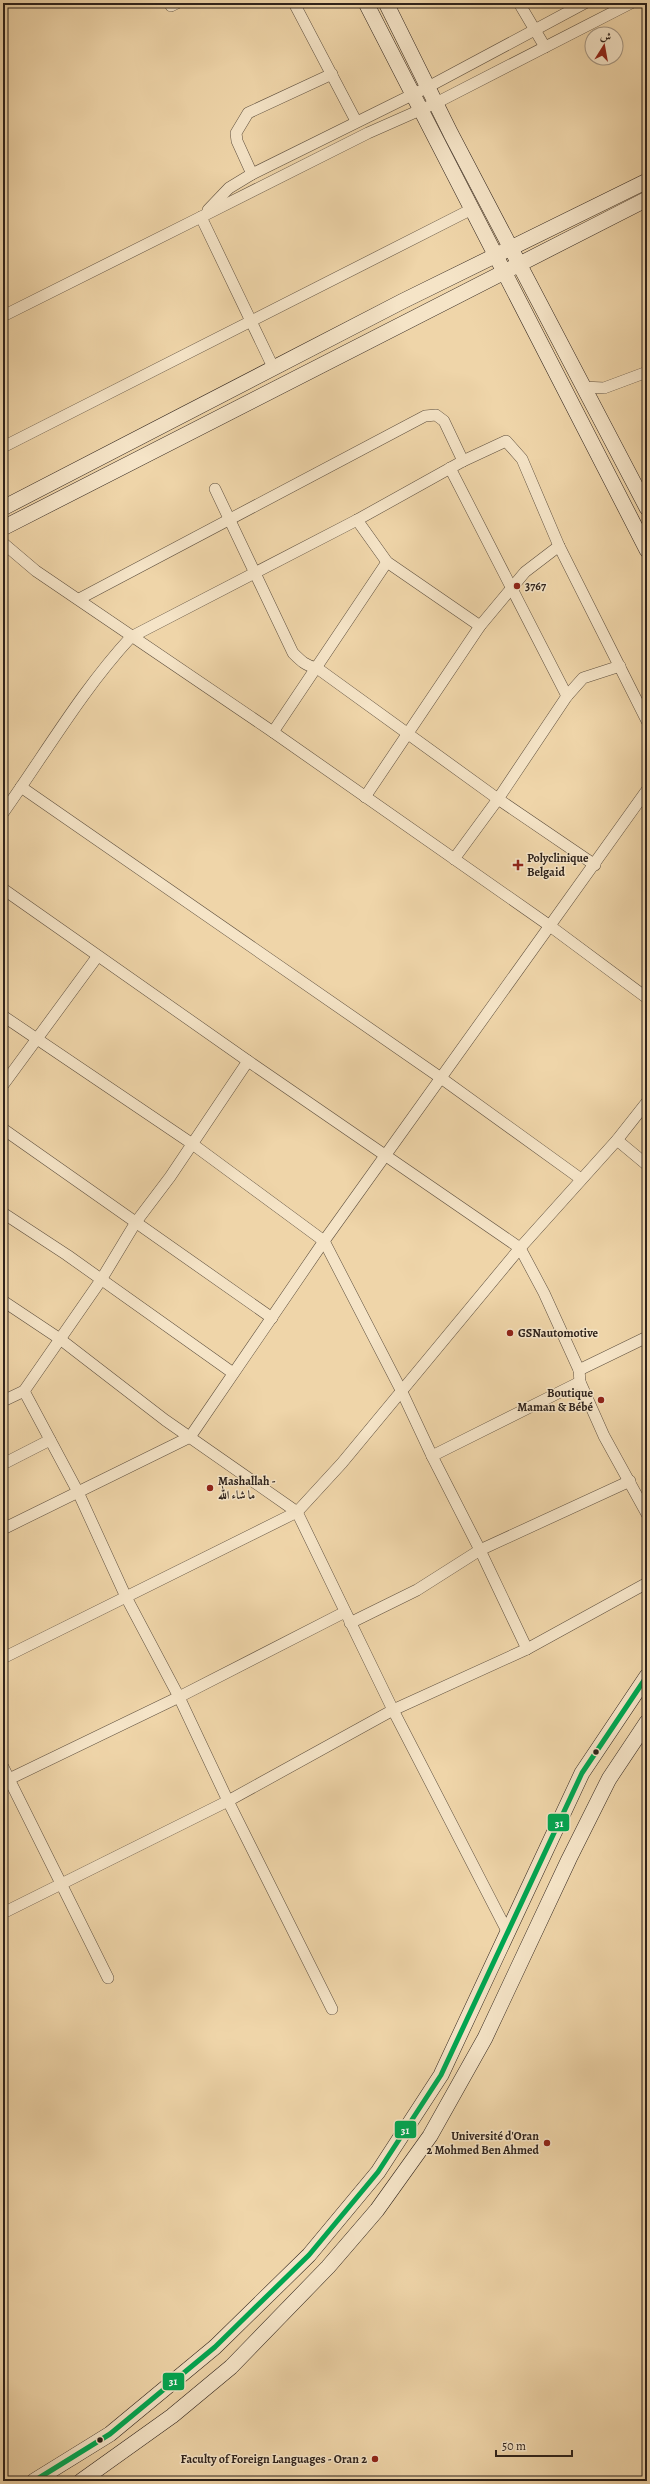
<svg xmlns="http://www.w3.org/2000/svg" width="650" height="2484" viewBox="0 0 650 2484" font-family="Alegreya,Amiri,serif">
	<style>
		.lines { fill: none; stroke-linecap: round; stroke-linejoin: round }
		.minor-casing { stroke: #5e4f3e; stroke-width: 12 }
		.secondary-casing { stroke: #2e221b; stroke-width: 16 }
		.minor { stroke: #f5e4c7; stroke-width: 11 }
		.secondary { stroke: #f5e4c7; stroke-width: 15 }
		.bus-1-casing { stroke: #f5e4c7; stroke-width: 8 }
		.bus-1 { stroke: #00a651; stroke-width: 5 }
		.poi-dot { fill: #8f2418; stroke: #f5e4c7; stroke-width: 1.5 }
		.bus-dot { fill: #2e221b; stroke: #f5e4c7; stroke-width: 1.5 }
		.labels { text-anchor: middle; stroke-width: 3; stroke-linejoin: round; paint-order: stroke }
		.poi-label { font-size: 12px; font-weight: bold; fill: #2e221b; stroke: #f5e4c7; text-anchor: start }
		.line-badge { stroke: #f5e4c7; stroke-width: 1.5 }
		.badge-label { font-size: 11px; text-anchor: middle; font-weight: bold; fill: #fff }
	</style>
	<rect width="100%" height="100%" fill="#efd5a9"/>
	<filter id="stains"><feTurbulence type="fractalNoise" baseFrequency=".005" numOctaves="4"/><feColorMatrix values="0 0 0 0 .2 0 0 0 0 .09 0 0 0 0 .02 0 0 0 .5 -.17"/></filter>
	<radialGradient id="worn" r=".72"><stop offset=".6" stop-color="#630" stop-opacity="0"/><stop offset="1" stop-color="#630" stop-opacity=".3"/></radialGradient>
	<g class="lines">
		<g class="minor-casing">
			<g id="minor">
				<path d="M170,3L171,6L177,3"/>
				<path d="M294,3L356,121"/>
				<path d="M519,3L545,47"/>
				<path d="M252,174L237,141L236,133L248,113L332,74"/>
				<path d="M208,210L229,188L252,174L428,87L585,3"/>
				<path d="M201,217L368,133L436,103L631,3"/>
				<path d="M3,316L201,217L273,367"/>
				<path d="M583,387L604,388L647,372"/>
				<path d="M3,447L472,209"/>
				<path d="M450,468L567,696"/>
				<path d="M215,489L293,653C301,661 306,666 317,668L498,799L595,865"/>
				<path d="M357,520L387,562L480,626"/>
				<path d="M3,543L36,571L273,732L550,926L647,998"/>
				<path d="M79,599L425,416L436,415L444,421L463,461"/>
				<path d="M273,732L387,562"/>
				<path d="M21,787L441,1078L581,1179"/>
				<path d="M365,797L480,626L525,572L559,546"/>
				<path d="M3,813C45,754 82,690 131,637L357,520L463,461L506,441L522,459L559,546L647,721"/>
				<path d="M454,859L498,799L567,696L583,678L620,666"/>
				<path d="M3,889L248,1061L520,1248L544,1293L579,1370L580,1382L604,1436L647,1514"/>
				<path d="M3,1016L191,1143L324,1241L402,1392L432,1456L480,1550L527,1649"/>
				<path d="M3,1085L97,957"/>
				<path d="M3,1129L272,1318"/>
				<path d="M617,1140L647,1165"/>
				<path d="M3,1213L67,1255L233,1373"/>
				<path d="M3,1301L60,1339L165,1420L297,1512L393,1710L507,1931"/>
				<path d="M579,1370L647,1337"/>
				<path d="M24,1391L78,1492L126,1597L179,1697L228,1801L332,2009"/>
				<path d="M3,1401L24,1391L101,1280L136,1222L170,1177L248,1061"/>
				<path d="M432,1456L580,1382"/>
				<path d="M3,1464L50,1440"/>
				<path d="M3,1529L190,1437L324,1241L647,790"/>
				<path d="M350,1623L417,1590L480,1550L630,1481"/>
				<path d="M3,1658L297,1512L342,1463L520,1248L617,1140L647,1102"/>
				<path d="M3,1767L108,1978"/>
				<path d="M3,1782L179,1697L345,1612"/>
				<path d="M3,1913L228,1801L393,1710L527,1649L647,1583"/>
			</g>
		</g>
		<g class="secondary-casing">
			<g id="secondary">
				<path d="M366,3L647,550"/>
				<path d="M386,3L451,134L647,508"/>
				<path d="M3,508L403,301L647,181"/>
				<path d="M3,528L647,199"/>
				<path d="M34,2481L110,2434L215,2347L309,2255L378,2172L441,2075L582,1773L647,1676"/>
				<path d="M81,2481L172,2416L231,2367L328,2267L377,2210L430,2136L485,2038L569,1859L609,1779L647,1722"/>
			</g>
		</g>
		<use href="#minor" class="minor"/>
		<use href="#secondary" class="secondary"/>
		<g class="bus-1-casing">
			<path id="bus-1" d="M34,2481L110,2434L215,2347L309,2255L378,2172L441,2075L582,1773L647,1676"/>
		</g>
		<use href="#bus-1" class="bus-1"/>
	</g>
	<g class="poi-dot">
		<circle cx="517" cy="586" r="4"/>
		<path d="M516 859h4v4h4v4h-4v4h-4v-4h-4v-4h4z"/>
		<circle cx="510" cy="1333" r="4"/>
		<circle cx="601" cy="1400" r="4"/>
		<circle cx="210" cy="1488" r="4"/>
		<circle cx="547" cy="2143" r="4"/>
		<circle cx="375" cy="2459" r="4"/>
	</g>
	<g class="bus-dot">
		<circle cx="596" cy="1752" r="3.5"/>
		<circle cx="100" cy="2440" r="3.5"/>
	</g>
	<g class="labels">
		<g class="poi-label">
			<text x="525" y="590">3767</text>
			<text x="527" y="862">Polyclinique<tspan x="527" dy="14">Belgaid</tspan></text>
			<text x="518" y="1337">GSNautomotive</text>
			<text x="593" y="1397" text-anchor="end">Boutique<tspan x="593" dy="14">Maman &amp; Bébé</tspan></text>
			<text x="218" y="1485">Mashallah -<tspan x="218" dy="14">ما شاء الله</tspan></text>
			<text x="539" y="2140" text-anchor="end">Université d'Oran<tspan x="539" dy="14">2 Mohmed Ben Ahmed</tspan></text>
			<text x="367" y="2463" text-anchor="end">Faculty of Foreign Languages - Oran 2</text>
		</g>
	</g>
	<g class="line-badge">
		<rect x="547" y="1813" width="23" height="19" rx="4" fill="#00a651"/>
		<rect x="394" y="2120" width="23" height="19" rx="4" fill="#00a651"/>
		<rect x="162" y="2372" width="23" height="19" rx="4" fill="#00a651"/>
	</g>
	<g class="badge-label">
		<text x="559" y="1827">31</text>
		<text x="405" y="2134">31</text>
		<text x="173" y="2385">31</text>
	</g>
	<rect width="650" height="2484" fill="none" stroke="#efd5a9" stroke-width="16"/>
	<rect x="4" y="4" width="642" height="2476" fill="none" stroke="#2e221b" stroke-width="2"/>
	<rect x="8" y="8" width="634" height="2468" fill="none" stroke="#2e221b"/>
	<g transform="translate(604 46) rotate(11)"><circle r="19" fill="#f5e4c7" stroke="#a59682"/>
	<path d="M0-3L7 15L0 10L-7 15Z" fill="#8f2418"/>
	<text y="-6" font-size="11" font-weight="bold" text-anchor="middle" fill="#2e221b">ش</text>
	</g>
	<path d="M496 2450v6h76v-6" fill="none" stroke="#2e221b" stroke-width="2"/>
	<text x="502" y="2450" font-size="12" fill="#2e221b" stroke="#f5e4c7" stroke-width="3" paint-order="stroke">50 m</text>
	<rect width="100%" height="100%" filter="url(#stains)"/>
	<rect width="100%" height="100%" fill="url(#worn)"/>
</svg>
